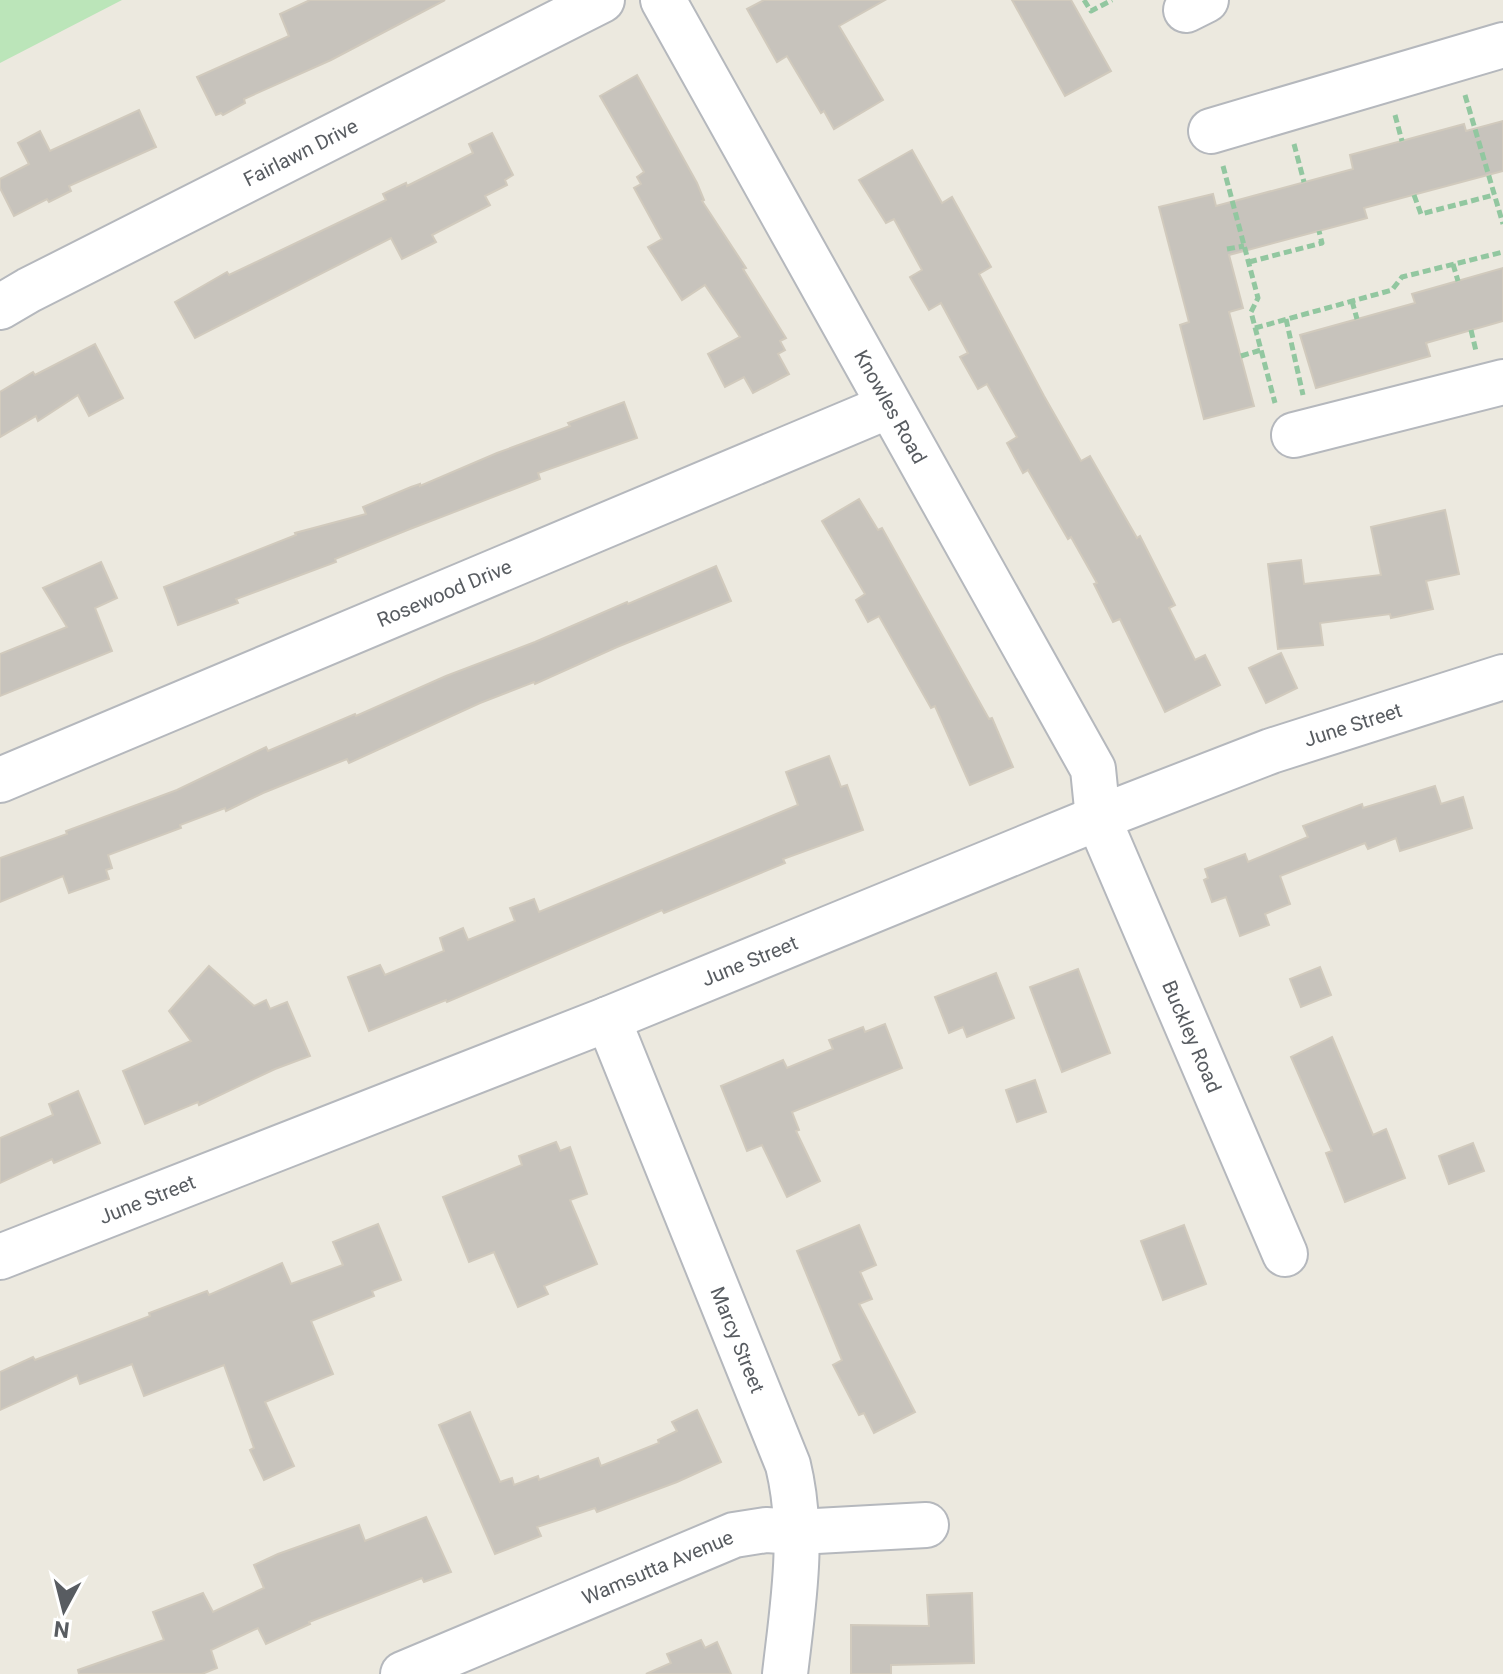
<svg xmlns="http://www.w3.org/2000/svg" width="1503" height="1674" viewBox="0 0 1503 1674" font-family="Roboto,sans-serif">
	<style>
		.green { fill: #bbe5b9 }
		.building { fill: #c7c3bc; stroke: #d1cabd; stroke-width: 2 }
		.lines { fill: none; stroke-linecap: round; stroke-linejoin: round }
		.minor-casing { stroke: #b5b8bd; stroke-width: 48 }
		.path { stroke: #92c7a0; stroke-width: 5; stroke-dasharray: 8 4; stroke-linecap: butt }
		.minor { stroke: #fff; stroke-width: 44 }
		.labels { text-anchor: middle; stroke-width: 6; stroke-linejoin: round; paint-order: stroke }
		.street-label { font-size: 20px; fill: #585c61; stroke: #fff }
	</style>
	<rect width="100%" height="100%" fill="#ece9df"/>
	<path class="green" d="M0,0H122L0,63Z"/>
	<g class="building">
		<path d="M310,0H445L331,60L244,99L245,103L223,115L221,113L216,115L197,77L289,36L280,14Z"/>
		<path d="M764,0H885L839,26L883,100L834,129L824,111L821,113L787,56L777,62L747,9Z"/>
		<path d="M1012,0H1071L1111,71L1065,96Z"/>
		<path d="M637,75L697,183L704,200L702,201L746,268L743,269L786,338L780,341L785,350L778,354L789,374L753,393L744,377L725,387L708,354L740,337L705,285L682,300L648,247L662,239L634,188L641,184L637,177L644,172L600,96Z"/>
		<path d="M139,110L156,147L69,186L71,191L49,202L47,199L14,216L0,188V179L29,164L18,143L40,131L50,151Z"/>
		<path d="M1503,121V171L1364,208L1367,218L1229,255L1243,308L1229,312L1254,406L1204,419L1180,325L1189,322L1159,207L1213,194L1216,206L1353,169L1350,155L1464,124L1466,131Z"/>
		<path d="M492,133L513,175L505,180L507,185L485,196L490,205L432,235L436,242L402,259L391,238L195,338L175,302L227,272L229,275L386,200L383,194L406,183L407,186L473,153L469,144Z"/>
		<path d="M912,150L942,203L952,197L991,267L979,274L1044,396L1081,461L1090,456L1137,538L1140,536L1175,605L1169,608L1195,660L1205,655L1220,685L1165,712L1120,619L1113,622L1094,584L1097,583L1071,537L1068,539L1028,470L1023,473L1007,443L1017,437L987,384L978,389L960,357L968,353L941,303L929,310L910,277L922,270L894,219L886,223L859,180Z"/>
		<path d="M1503,268V321L1426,343L1430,356L1316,388L1300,335L1415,303L1412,294Z"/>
		<path d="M95,344L123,398L89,416L78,395L38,421L36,416L0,437V392L33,372L35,375Z"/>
		<path d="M624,402L637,438L538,473L540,479L410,529L335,559L336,562L236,599L238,603L178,625L164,587L296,535L295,533L366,514L363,507L411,487L420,484V486L497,453L570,426L568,423Z"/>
		<path d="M859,499L878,530L882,528L989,719L992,718L1013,767L970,785L935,706L931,708L879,616L868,622L856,600L865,594L822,521Z"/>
		<path d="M1445,510L1459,574L1426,581L1433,609L1391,618L1390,614L1320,623L1323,645L1278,649L1268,564L1301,560L1304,584L1381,575L1371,527Z"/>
		<path d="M101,562L117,598L95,608L112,651L0,696V654L67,627L43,588Z"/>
		<path d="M716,566L731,601L617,647L535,684L534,682L480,703L349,763L347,759L263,793L226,811L225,808L180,825L181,828L108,855L112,868L106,870L109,879L69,893L63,876L0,902V858L67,834L66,831L177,790L266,747L268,751L355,714L356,716L446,676L535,642L627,602L628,604Z"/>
		<path d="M1281,653L1297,688L1266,703L1249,668Z"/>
		<path d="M829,756L841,787L847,785L863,830L783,859L785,863L664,913L662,910L447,1002L446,1000L369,1031L348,977L380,965L385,975L444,951L440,938L463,928L468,940L515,921L510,908L534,899L539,912L798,805L786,772Z"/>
		<path d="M1435,786L1441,804L1463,797L1472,828L1400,851L1396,838L1368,849L1365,843L1280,876L1290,904L1265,914L1269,925L1240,936L1226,897L1212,902L1204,880L1208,878L1205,869L1245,854L1248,862L1308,837L1303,826L1362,804L1363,808Z"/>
		<path d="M209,966L254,1006L266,1000L270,1009L287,1002L310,1056L275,1069L199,1105L198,1102L145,1124L123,1071L191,1041L169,1011Z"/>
		<path d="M1320,967L1331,995L1301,1007L1290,979Z"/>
		<path d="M1078,969L1110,1053L1062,1072L1030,987Z"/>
		<path d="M996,973L1014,1018L967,1037L963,1027L949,1033L935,997Z"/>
		<path d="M885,1024L902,1068L792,1112L799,1130L796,1131L820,1181L787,1197L762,1145L747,1151L721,1086L783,1060L787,1068L833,1049L829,1040L863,1027L865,1032Z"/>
		<path d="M1332,1037L1373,1135L1386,1129L1405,1178L1345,1202L1326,1153L1332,1151L1291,1057Z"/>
		<path d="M1035,1080L1046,1112L1017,1122L1006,1090Z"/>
		<path d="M78,1091L100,1143L54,1163L52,1159L0,1183V1138L53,1115L49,1104Z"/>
		<path d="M556,1142L560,1151L570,1147L587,1194L570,1200L597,1264L544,1286L548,1294L518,1307L494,1252L469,1262L443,1197L522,1165L519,1156Z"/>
		<path d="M1473,1143L1484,1171L1449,1184L1439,1156Z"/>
		<path d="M378,1224L401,1280L372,1291L374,1296L311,1321L333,1374L265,1402L294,1466L264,1480L250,1450L254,1448L224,1365L144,1396L132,1364L80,1384L77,1375L0,1410V1372L33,1357L35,1360L150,1316L149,1313L207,1291L209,1295L282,1263L291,1284L343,1265L333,1242Z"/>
		<path d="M859,1225L876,1265L860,1272L872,1299L859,1304L915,1412L874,1433L864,1413L859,1415L833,1365L842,1360L797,1251Z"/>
		<path d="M1184,1225L1206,1284L1163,1300L1141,1241Z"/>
		<path d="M697,1410L721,1462L677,1482L597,1512L595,1508L537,1527L541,1536L495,1554L439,1425L470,1412L500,1482L512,1478L514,1485L538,1476L539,1480L598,1458L601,1466L659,1443L658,1440L677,1431L672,1422Z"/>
		<path d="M426,1517L451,1572L424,1582L422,1578L309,1622L310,1624L266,1644L258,1628L211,1650L217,1668L202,1674H79L78,1670L164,1640L153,1612L203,1593L213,1612L264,1588L254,1565L278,1554L359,1525L365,1541Z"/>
		<path d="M972,1593L974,1663L891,1665V1674H851V1625L929,1626L927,1595Z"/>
		<path d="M701,1640L705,1648L717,1642L731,1674H646L671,1663L667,1654Z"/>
	</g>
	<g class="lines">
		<g class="minor-casing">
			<g id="minor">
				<path id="s1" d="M663,0L1093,769L1098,818L1285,1254"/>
				<path d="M1186,10L1206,0"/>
				<path d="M1211,131L1503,45"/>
				<path id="s2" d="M0,307L29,290L602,0"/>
				<path d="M1294,435L1503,382"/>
				<path id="s3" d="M0,780L889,406"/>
				<path id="s4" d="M608,1019L788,1465C805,1535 793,1604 785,1674"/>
				<path id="s5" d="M0,1257L608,1019L1098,818L1271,751L1503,677"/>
				<path id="s6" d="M403,1674L734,1535L766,1530L798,1532L926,1525"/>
			</g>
		</g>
		<g class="path">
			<path d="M1084,0L1091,11L1112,0"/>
			<path d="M1465,95L1503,224"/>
			<path d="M1395,115L1402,141"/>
			<path d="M1294,144L1304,182"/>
			<path d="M1223,166L1258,298L1251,312L1275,403"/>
			<path d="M1414,195L1421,214L1494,195"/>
			<path d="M1227,249L1244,246"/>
			<path d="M1249,262L1322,243L1319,231"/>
			<path d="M1453,264L1458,281"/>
			<path d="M1352,301L1357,319"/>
			<path d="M1286,319L1303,395"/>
			<path d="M1255,328L1392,290L1402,277L1503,252"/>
			<path d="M1471,330L1476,351"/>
			<path d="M1241,356L1261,350"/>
		</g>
		<use href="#minor" class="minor"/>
	</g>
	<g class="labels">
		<g class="street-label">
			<text dy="7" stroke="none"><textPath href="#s2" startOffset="338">Fairlawn Drive</textPath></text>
			<text dy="7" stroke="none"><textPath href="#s1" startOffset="466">Knowles Road</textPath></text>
			<text dy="7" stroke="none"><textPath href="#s3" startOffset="482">Rosewood Drive</textPath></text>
			<text dy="7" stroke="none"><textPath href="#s5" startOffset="1454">June Street</textPath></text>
			<text dy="7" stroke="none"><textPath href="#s5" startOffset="806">June Street</textPath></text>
			<text dy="7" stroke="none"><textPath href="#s1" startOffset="1168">Buckley Road</textPath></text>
			<text dy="7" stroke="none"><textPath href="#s5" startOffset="158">June Street</textPath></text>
			<text dy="7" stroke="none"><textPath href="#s4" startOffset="346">Marcy Street</textPath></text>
			<text dy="7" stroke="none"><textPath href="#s6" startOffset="276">Wamsutta Avenue</textPath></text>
		</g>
	</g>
	<g transform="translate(64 1610) rotate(187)" stroke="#ffffff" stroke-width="6" paint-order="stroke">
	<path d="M0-6L14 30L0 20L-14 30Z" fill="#585c61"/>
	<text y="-12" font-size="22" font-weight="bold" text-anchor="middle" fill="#585c61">N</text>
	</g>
</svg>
